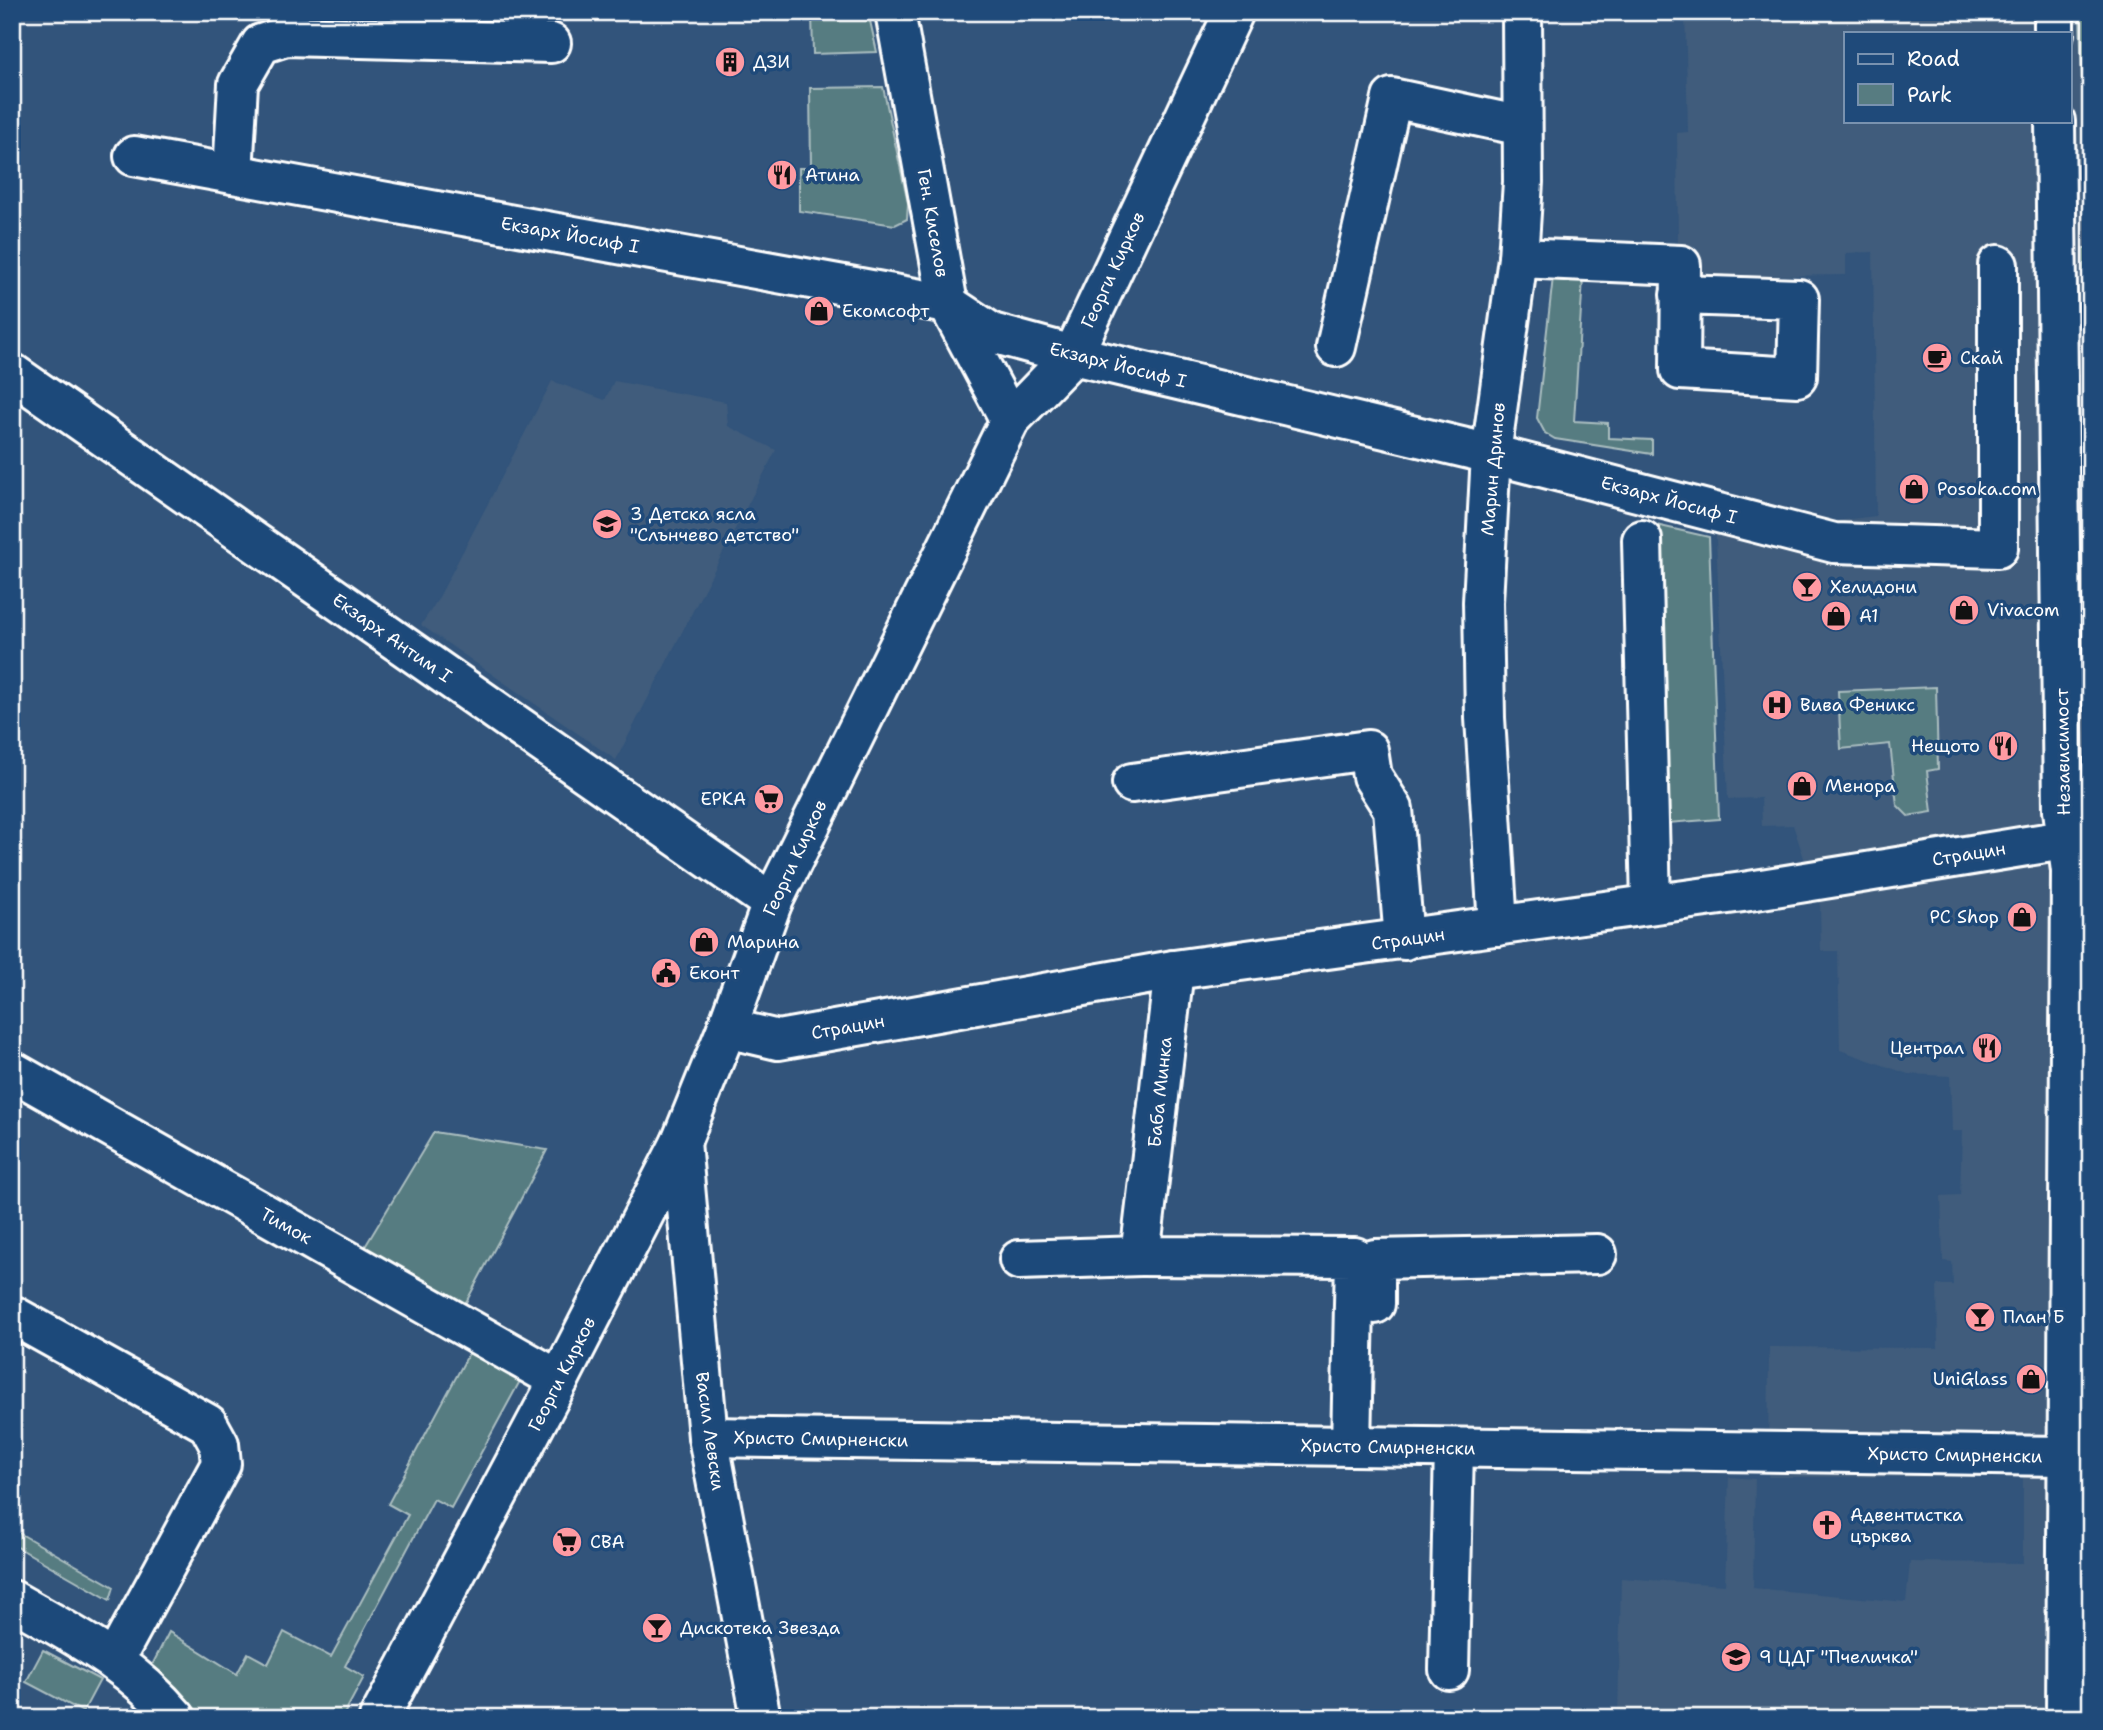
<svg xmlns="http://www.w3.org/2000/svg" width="2103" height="1730" viewBox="0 0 2103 1730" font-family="'Shantell Sans',sans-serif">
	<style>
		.built { fill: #3f5c7c; fill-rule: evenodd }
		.green { fill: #577c81; stroke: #abbec0; stroke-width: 2 }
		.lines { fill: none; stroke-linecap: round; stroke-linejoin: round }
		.minor-casing { stroke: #fff; stroke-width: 44 }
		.minor { stroke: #1f4a7a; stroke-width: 38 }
		.labels { text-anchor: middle; stroke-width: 7; stroke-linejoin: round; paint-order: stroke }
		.poi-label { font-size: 18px; fill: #fff; stroke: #1f4a7a; text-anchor: start }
		.street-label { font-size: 18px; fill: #fff; stroke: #1f4a7a }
	</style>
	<rect width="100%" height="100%" fill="#32547b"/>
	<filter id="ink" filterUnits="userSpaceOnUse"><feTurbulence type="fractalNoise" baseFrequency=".0143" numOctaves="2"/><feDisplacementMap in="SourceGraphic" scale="14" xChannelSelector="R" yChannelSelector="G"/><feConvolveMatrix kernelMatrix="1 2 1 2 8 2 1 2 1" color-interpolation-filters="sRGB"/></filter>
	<g filter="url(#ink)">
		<g class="built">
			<path d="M1685,12H2091V1718H1618L1621,1578L1725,1585L1729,1477L1755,1479L1753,1588L1906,1602L1910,1562L2023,1563V1477H1768L1769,1347L1938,1348L1937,1285H1953L1952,1262L1943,1261L1941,1196L1960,1195L1962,1131H1952L1950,1076L1908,1074L1840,1050L1838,951H1821L1820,906L1793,825L1762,826L1761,798L1728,799L1714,495L1826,522L1876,516L1873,252L1846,253V275L1698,277L1697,247H1678L1677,133L1688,132ZM1846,33H2070V121H1846Z"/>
			<path d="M552,381L605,400L614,381L726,402L728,426L776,450L616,760L421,625L438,599Z"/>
		</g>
		<g class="green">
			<path d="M812,12H868L877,52L813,54Z"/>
			<path d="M2080,12H2091V119H2088L2087,84L2082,83Z"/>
			<path d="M883,87L908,203L907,219L895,225L799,211V168H811L810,88Z"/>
			<path d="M2083,248H2091V307H2084Z"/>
			<path d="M1553,277L1583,278L1574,421L1608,423V438L1652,440V454L1555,439L1545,433L1537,418Z"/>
			<path d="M2084,326H2091V387H2085Z"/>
			<path d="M2085,405H2091V468L2086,469Z"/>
			<path d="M1656,525L1709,537L1719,819L1668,823Z"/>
			<path d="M1936,687L1938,769L1927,771L1932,812L1908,816L1897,805L1890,744L1841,749L1838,691Z"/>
			<path d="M434,1132L547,1150L464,1306L360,1255Z"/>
			<path d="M469,1353L520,1381L451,1508L434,1499L345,1666L364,1677L342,1718H194L149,1671L169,1632L237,1674L248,1653L268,1664L284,1632L331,1657L408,1515L388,1504Z"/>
			<path d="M12,1529L114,1587L110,1600L12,1544Z"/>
			<path d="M43,1650L100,1680L83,1712L26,1682Z"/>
		</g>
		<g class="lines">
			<g class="minor-casing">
				<g id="minor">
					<path d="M895,12L948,304L1010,420"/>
					<path d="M2054,12V33"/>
					<path d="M2055,121L2063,810L2071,871L2066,1718"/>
					<path d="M134,156L948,304L992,333L1073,355L1491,454L1834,543L1998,548V265"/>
					<path d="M233,174L238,84L261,44L286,36L551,43"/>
					<path d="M1518,258L1681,265L1680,370L1797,377L1799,299L1680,295"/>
					<path d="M1336,347L1392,98L1522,126"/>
					<path d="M12,373L772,903"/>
					<path d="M1642,540L1651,904"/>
					<path d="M1132,783L1368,750L1372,776L1393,809L1404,940"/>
					<path d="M1498,926L1485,718L1483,602L1491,454L1518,258L1523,182L1522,12"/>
					<path d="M1174,970L1140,1256L1355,1257L1351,1446"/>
					<path d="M727,1028L778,1040L1174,970L1743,892L2089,836"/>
					<path d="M12,1071L559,1380"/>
					<path d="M681,1142L708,1437L761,1718"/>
					<path d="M1019,1260L1140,1256"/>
					<path d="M1375,1304V1259L1597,1254"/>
					<path d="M12,1315L208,1424L219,1444L221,1464L115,1659"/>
					<path d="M708,1437L2068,1456"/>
					<path d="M12,1600C73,1635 130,1663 176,1718"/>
					<path d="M1449,1670L1454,1448"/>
					<path d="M379,1718L559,1380L681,1142L727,1028L772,903L1010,420L1073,355L1234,12"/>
				</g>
			</g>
			<use href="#minor" class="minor"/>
		</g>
	</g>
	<defs>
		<g id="building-disc" transform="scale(1.575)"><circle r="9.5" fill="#ff9aa2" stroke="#1f4a7a"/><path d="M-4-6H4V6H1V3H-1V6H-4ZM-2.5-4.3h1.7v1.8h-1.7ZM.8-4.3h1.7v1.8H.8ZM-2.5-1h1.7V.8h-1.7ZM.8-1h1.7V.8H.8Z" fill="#111"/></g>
		<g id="restaurant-disc" transform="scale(1.575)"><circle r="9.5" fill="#ff9aa2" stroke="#1f4a7a"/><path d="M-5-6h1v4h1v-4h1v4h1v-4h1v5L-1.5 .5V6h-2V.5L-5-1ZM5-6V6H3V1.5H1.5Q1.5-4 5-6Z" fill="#111"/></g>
		<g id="shop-disc" transform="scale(1.575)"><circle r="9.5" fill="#ff9aa2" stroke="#1f4a7a"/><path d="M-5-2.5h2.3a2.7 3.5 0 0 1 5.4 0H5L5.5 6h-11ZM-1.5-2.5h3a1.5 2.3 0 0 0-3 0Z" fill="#111"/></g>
		<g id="cafe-disc" transform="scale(1.575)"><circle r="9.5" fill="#ff9aa2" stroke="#1f4a7a"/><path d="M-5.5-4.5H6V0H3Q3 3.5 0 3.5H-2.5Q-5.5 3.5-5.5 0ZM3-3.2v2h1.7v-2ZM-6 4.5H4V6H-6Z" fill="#111"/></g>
		<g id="school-disc" transform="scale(1.575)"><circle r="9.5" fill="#ff9aa2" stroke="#1f4a7a"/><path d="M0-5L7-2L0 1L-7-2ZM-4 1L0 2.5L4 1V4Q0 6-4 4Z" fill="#111"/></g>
		<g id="bar-disc" transform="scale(1.575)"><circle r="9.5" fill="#ff9aa2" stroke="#1f4a7a"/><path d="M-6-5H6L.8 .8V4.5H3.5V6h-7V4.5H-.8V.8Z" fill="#111"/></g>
		<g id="hospital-disc" transform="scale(1.575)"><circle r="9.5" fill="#ff9aa2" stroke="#1f4a7a"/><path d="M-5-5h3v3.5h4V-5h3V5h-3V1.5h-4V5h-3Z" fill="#111"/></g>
		<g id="supermarket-disc" transform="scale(1.575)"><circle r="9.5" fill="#ff9aa2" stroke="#1f4a7a"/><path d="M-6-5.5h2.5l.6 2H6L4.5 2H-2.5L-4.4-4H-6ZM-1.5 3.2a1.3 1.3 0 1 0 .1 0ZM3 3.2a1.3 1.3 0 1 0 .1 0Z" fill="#111"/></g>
		<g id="civic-disc" transform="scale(1.575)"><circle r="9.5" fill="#ff9aa2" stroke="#1f4a7a"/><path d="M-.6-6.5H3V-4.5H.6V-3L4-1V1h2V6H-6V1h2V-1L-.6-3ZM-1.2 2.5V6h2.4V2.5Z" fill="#111"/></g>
		<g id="church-disc" transform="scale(1.575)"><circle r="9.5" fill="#ff9aa2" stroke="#1f4a7a"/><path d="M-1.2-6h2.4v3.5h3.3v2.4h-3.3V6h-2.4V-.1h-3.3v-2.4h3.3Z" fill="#111"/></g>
	</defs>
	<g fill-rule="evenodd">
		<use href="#building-disc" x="730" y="62"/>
		<use href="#restaurant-disc" x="782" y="175"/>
		<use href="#shop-disc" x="819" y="311"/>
		<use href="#cafe-disc" x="1937" y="358"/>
		<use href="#shop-disc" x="1914" y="489"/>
		<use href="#school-disc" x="607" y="524"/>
		<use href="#bar-disc" x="1807" y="587"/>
		<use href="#shop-disc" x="1964" y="610"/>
		<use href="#shop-disc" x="1836" y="616"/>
		<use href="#hospital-disc" x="1777" y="705"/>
		<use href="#restaurant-disc" x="2003" y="746"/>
		<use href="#shop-disc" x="1802" y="786"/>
		<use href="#supermarket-disc" x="769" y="799"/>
		<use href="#shop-disc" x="2022" y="917"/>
		<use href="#shop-disc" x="704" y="942"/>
		<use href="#civic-disc" x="666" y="973"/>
		<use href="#restaurant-disc" x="1987" y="1048"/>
		<use href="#bar-disc" x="1980" y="1317"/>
		<use href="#shop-disc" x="2031" y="1379"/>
		<use href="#church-disc" x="1827" y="1525"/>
		<use href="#supermarket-disc" x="567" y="1542"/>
		<use href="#bar-disc" x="657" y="1628"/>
		<use href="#school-disc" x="1736" y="1657"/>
	</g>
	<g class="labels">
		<g class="poi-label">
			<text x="753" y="68">ДЗИ</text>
			<text x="805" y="181">Атина</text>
			<text x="842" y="317">Екомсофт</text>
			<text x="1960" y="364">Скай</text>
			<text x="1937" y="495">Posoka.com</text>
			<text x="630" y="520">3 Детска ясла<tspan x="630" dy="21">"Слънчево детство"</tspan></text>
			<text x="1830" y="593">Хелидони</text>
			<text x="1987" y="616">Vivacom</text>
			<text x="1859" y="622">A1</text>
			<text x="1800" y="711">Вива Феникс</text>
			<text x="1980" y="752" text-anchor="end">Нещото</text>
			<text x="1825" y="792">Менора</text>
			<text x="746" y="805" text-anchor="end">ЕРКА</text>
			<text x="1999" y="923" text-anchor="end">PC Shop</text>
			<text x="727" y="948">Марина</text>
			<text x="689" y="979">Еконт</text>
			<text x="1964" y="1054" text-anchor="end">Централ</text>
			<text x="2003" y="1323">План Б</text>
			<text x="2008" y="1385" text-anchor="end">UniGlass</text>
			<text x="1850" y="1521">Адвентистка<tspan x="1850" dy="21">църква</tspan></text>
			<text x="590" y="1548">CBA</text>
			<text x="680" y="1634">Дискотека Звезда</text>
			<text x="1759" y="1663">9 ЦДГ "Пчеличка"</text>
		</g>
		<g class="street-label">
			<text transform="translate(933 223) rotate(80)" y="6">Ген. Киселов</text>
			<text transform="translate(570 235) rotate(10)" y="6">Екзарх Йосиф I</text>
			<text transform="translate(1113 270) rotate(-65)" y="6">Георги Кирков</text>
			<text transform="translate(1118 365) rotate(14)" y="6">Екзарх Йосиф I</text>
			<text transform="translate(1493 469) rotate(-85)" y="6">Марин Дринов</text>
			<text transform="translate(1669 500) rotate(15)" y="6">Екзарх Йосиф I</text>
			<text transform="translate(392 638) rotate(35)" y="6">Екзарх Антим I</text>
			<text transform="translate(2063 752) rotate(-91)" y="6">Независимост</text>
			<text transform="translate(1969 854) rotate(-9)" y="6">Страцин</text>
			<text transform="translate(795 858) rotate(-65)" y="6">Георги Кирков</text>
			<text transform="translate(1408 939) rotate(-8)" y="6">Страцин</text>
			<text transform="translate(848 1027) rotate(-10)" y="6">Страцин</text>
			<text transform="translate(1160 1092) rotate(-84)" y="6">Баба Минка</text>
			<text transform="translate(286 1226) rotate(29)" y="6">Тимок</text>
			<text transform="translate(562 1374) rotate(-63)" y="6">Георги Кирков</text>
			<text transform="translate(710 1431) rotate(82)" y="6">Васил Левски</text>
			<text transform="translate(821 1439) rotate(1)" y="6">Христо Смирненски</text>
			<text transform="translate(1388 1447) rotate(1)" y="6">Христо Смирненски</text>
			<text transform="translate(1955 1455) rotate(1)" y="6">Христо Смирненски</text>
		</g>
	</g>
	<rect width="2103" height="1730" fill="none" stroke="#1f4a7a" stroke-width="42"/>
	<rect x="21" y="21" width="2061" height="1688" fill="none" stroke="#fff" stroke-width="2.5" filter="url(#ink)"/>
	<rect x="1844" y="32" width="228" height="91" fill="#1f4a7a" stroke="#7992af" stroke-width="2"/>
	<rect x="1858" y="54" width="35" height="10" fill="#1f4a7a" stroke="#7992af" stroke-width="2"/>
	<text x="1907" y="66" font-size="21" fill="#ffffff">Road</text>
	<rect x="1858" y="84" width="35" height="21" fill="#577c81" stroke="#7992af" stroke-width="2"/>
	<text x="1907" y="102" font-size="21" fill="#ffffff">Park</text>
</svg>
